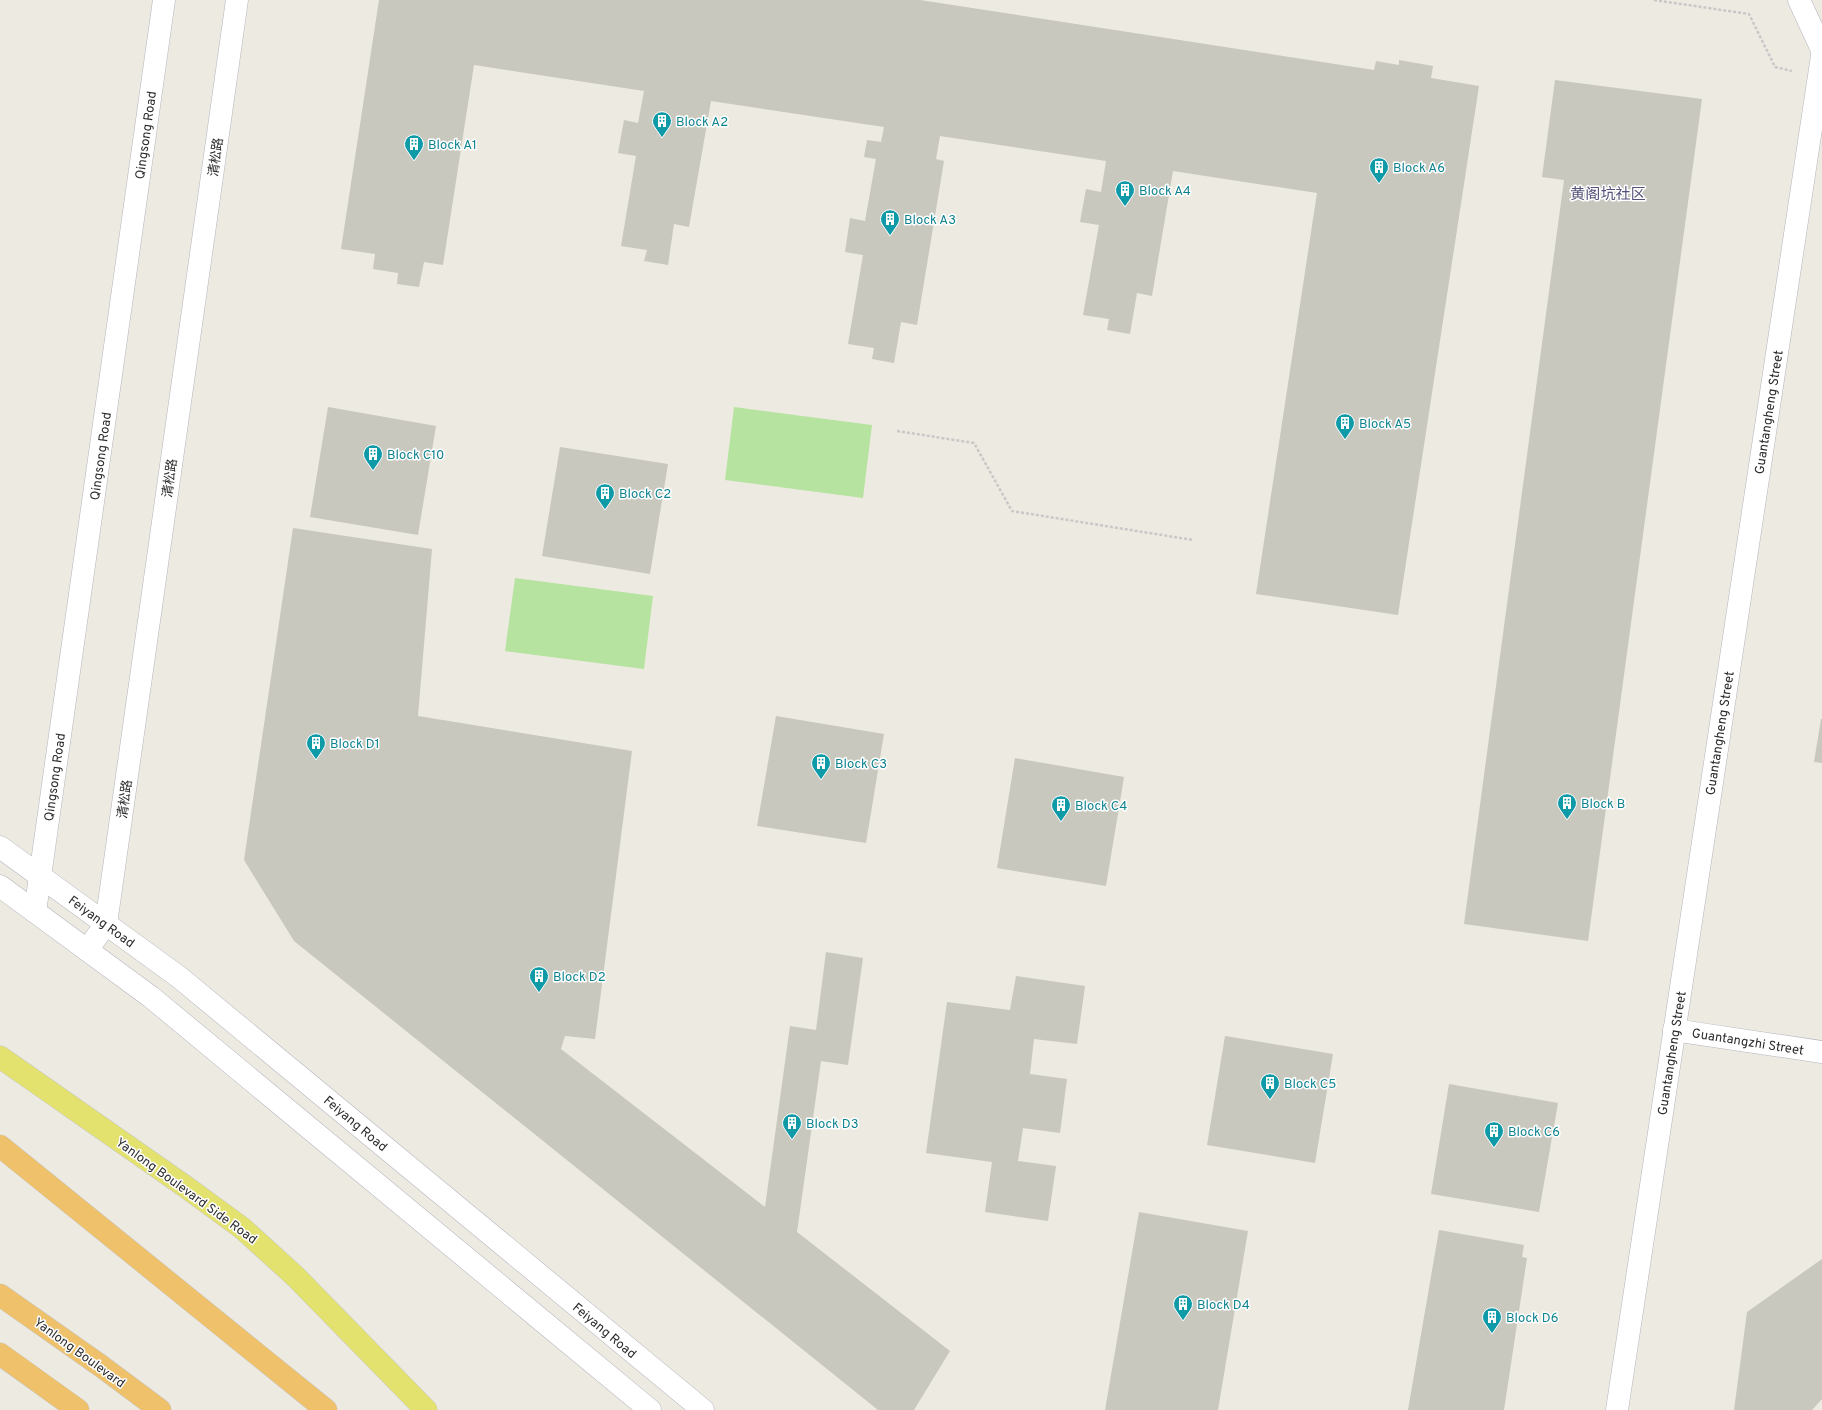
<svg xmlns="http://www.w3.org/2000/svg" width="1822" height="1410" viewBox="0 0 1822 1410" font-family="Overpass,'Noto Sans SC',sans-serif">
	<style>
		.pitch { fill: #b7e3a0 }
		.building { fill: #c8c8bf }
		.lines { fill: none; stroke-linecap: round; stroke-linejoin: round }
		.minor-casing { stroke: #b4b4be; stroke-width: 23 }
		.major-casing { stroke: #c8c8c8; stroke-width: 23 }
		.highway-casing { stroke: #c8c8c8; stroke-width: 23 }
		.path { stroke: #c8c8c8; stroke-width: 2.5; stroke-dasharray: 3 2; stroke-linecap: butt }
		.minor { stroke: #fff; stroke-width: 22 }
		.major { stroke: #e3e26f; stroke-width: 22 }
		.highway { stroke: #eec16a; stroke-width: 22 }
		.labels { text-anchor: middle; stroke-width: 3; stroke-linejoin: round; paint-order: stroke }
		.culture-label { font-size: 13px; fill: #0d838f; stroke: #fff; text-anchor: start }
		.street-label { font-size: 13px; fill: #2c2c2c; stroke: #fff }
		.quarter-label { font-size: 15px; fill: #535179; stroke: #fff }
	</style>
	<rect width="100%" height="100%" fill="#eceae1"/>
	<g class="pitch">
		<path d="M734,407L872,425L863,498L725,480Z"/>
		<path d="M515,578L653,596L644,669L505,651Z"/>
	</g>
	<g class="building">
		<path d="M379,0H920L1374,70L1376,61L1399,65V60L1433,66L1431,78L1479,86L1398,615L1256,594L1317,193L1173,171L1152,296L1137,293L1130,334L1107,330L1109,319L1083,315L1099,225L1080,222L1086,189L1101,192L1106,161L940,136L936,159L944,161L917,325L901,322L894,363L872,359L874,348L848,344L863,255L845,252L850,218L865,221L876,159L864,157L867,140L881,142L884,127L711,101L689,227L674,224L668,265L644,261L647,250L621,246L636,156L618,153L624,120L638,123L644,91L474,65L443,265L424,262L419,287L397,284L398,273L373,269L375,254L341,249Z"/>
		<path d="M1555,80L1702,99L1588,941L1464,924L1564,180L1542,177Z"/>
		<path d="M328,407L436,426L418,535L310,517Z"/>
		<path d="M560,447L668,464L650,574L542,556Z"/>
		<path d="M293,528L432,549L418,716L632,751L595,1039L565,1036L561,1049L765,1207L790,1026L816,1030L826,952L863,958L848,1065L821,1061L797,1232L950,1351L914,1410H878L294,941L244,860Z"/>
		<path d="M776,716L884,734L866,843L757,826Z"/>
		<path d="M1821,719H1822V763L1814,762Z"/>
		<path d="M1015,758L1124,777L1106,886L997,868Z"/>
		<path d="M1016,976L1085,986L1077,1044L1034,1039L1030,1074L1067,1079L1060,1133L1023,1128L1018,1161L1056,1166L1048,1221L985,1212L992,1162L926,1153L947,1002L1010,1010Z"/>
		<path d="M1225,1036L1333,1054L1315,1163L1207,1145Z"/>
		<path d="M1449,1084L1558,1103L1539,1212L1431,1194Z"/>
		<path d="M1139,1212L1248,1231L1218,1410H1105Z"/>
		<path d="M1439,1230L1524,1245L1522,1257L1527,1258L1504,1410H1408Z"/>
		<path d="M1822,1259V1399L1812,1410H1734L1747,1312Z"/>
	</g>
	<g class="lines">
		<g class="minor-casing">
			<g id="minor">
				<path d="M1799,0L1822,50"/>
				<path d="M0,847L179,977L703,1410"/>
				<path d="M0,886L151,997L650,1410"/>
				<path d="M35,912L164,0"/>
				<path d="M87,950L106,924L237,0"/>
				<path d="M1674,1030L1822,1052"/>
				<path d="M1617,1410L1822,56"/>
			</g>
		</g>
		<g class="major-casing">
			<path id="major" d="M0,1057L186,1187L242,1228L296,1277L426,1410"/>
		</g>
		<g class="highway-casing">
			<g id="highway">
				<path d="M0,1146L326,1410"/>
				<path d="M0,1295L101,1366L160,1410"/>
				<path d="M0,1354L78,1410"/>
			</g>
		</g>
		<g class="path">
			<path d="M1654,0L1749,14L1775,67L1792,71"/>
			<path d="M897,431L974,443L1012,511L1193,540"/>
		</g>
		<use href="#minor" class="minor"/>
		<use href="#major" class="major"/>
		<use href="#highway" class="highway"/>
	</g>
	<defs>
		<g id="building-pin" transform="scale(1)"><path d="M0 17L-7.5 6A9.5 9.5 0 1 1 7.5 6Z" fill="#0f9aa8" stroke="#fff"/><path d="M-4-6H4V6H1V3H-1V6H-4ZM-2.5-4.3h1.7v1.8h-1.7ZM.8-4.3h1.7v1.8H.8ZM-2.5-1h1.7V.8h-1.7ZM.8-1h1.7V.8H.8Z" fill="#fff"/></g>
	</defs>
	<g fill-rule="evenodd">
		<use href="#building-pin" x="662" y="121"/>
		<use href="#building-pin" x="414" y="144"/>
		<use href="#building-pin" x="1379" y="167"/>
		<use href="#building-pin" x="1125" y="190"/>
		<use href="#building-pin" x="890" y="219"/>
		<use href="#building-pin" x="1345" y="423"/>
		<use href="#building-pin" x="373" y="454"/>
		<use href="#building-pin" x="605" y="493"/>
		<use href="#building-pin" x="316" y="743"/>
		<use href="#building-pin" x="821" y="763"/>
		<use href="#building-pin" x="1567" y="803"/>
		<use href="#building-pin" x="1061" y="805"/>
		<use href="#building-pin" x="539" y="976"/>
		<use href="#building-pin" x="1270" y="1083"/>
		<use href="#building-pin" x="792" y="1123"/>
		<use href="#building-pin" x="1494" y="1131"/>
		<use href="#building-pin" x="1183" y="1304"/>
		<use href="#building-pin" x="1492" y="1317"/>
	</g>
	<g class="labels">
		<g class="culture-label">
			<text x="676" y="126">Block A2</text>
			<text x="428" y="149">Block A1</text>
			<text x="1393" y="172">Block A6</text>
			<text x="1139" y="195">Block A4</text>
			<text x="904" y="224">Block A3</text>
			<text x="1359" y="428">Block A5</text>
			<text x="387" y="459">Block C10</text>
			<text x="619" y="498">Block C2</text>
			<text x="330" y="748">Block D1</text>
			<text x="835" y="768">Block C3</text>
			<text x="1581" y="808">Block B</text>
			<text x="1075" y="810">Block C4</text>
			<text x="553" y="981">Block D2</text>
			<text x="1284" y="1088">Block C5</text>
			<text x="806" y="1128">Block D3</text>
			<text x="1508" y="1136">Block C6</text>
			<text x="1197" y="1309">Block D4</text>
			<text x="1506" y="1322">Block D6</text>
		</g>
		<g class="street-label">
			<text transform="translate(145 135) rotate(-82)" y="5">Qingsong Road</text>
			<text transform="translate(215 157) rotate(-82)" y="5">清松路</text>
			<text transform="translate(1768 412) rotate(-81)" y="5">Guantangheng Street</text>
			<text transform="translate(100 456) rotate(-82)" y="5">Qingsong Road</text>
			<text transform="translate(169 478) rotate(-82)" y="5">清松路</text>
			<text transform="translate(1719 733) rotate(-81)" y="5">Guantangheng Street</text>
			<text transform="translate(54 777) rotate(-82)" y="5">Qingsong Road</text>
			<text transform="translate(124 799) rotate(-82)" y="5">清松路</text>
			<text transform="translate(102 921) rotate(36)" y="5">Feiyang Road</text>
			<text transform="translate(1748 1041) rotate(9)" y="5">Guantangzhi Street</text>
			<text transform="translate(1671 1053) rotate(-81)" y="5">Guantangheng Street</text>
			<text transform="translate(356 1123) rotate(40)" y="5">Feiyang Road</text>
			<text transform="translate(187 1190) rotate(36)" y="5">Yanlong Boulevard Side Road</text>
			<text transform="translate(605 1330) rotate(40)" y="5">Feiyang Road</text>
			<text transform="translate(80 1352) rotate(36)" y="5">Yanlong Boulevard</text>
		</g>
		<g class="quarter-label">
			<text x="1608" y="199">黄阁坑社区</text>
		</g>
	</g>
</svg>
